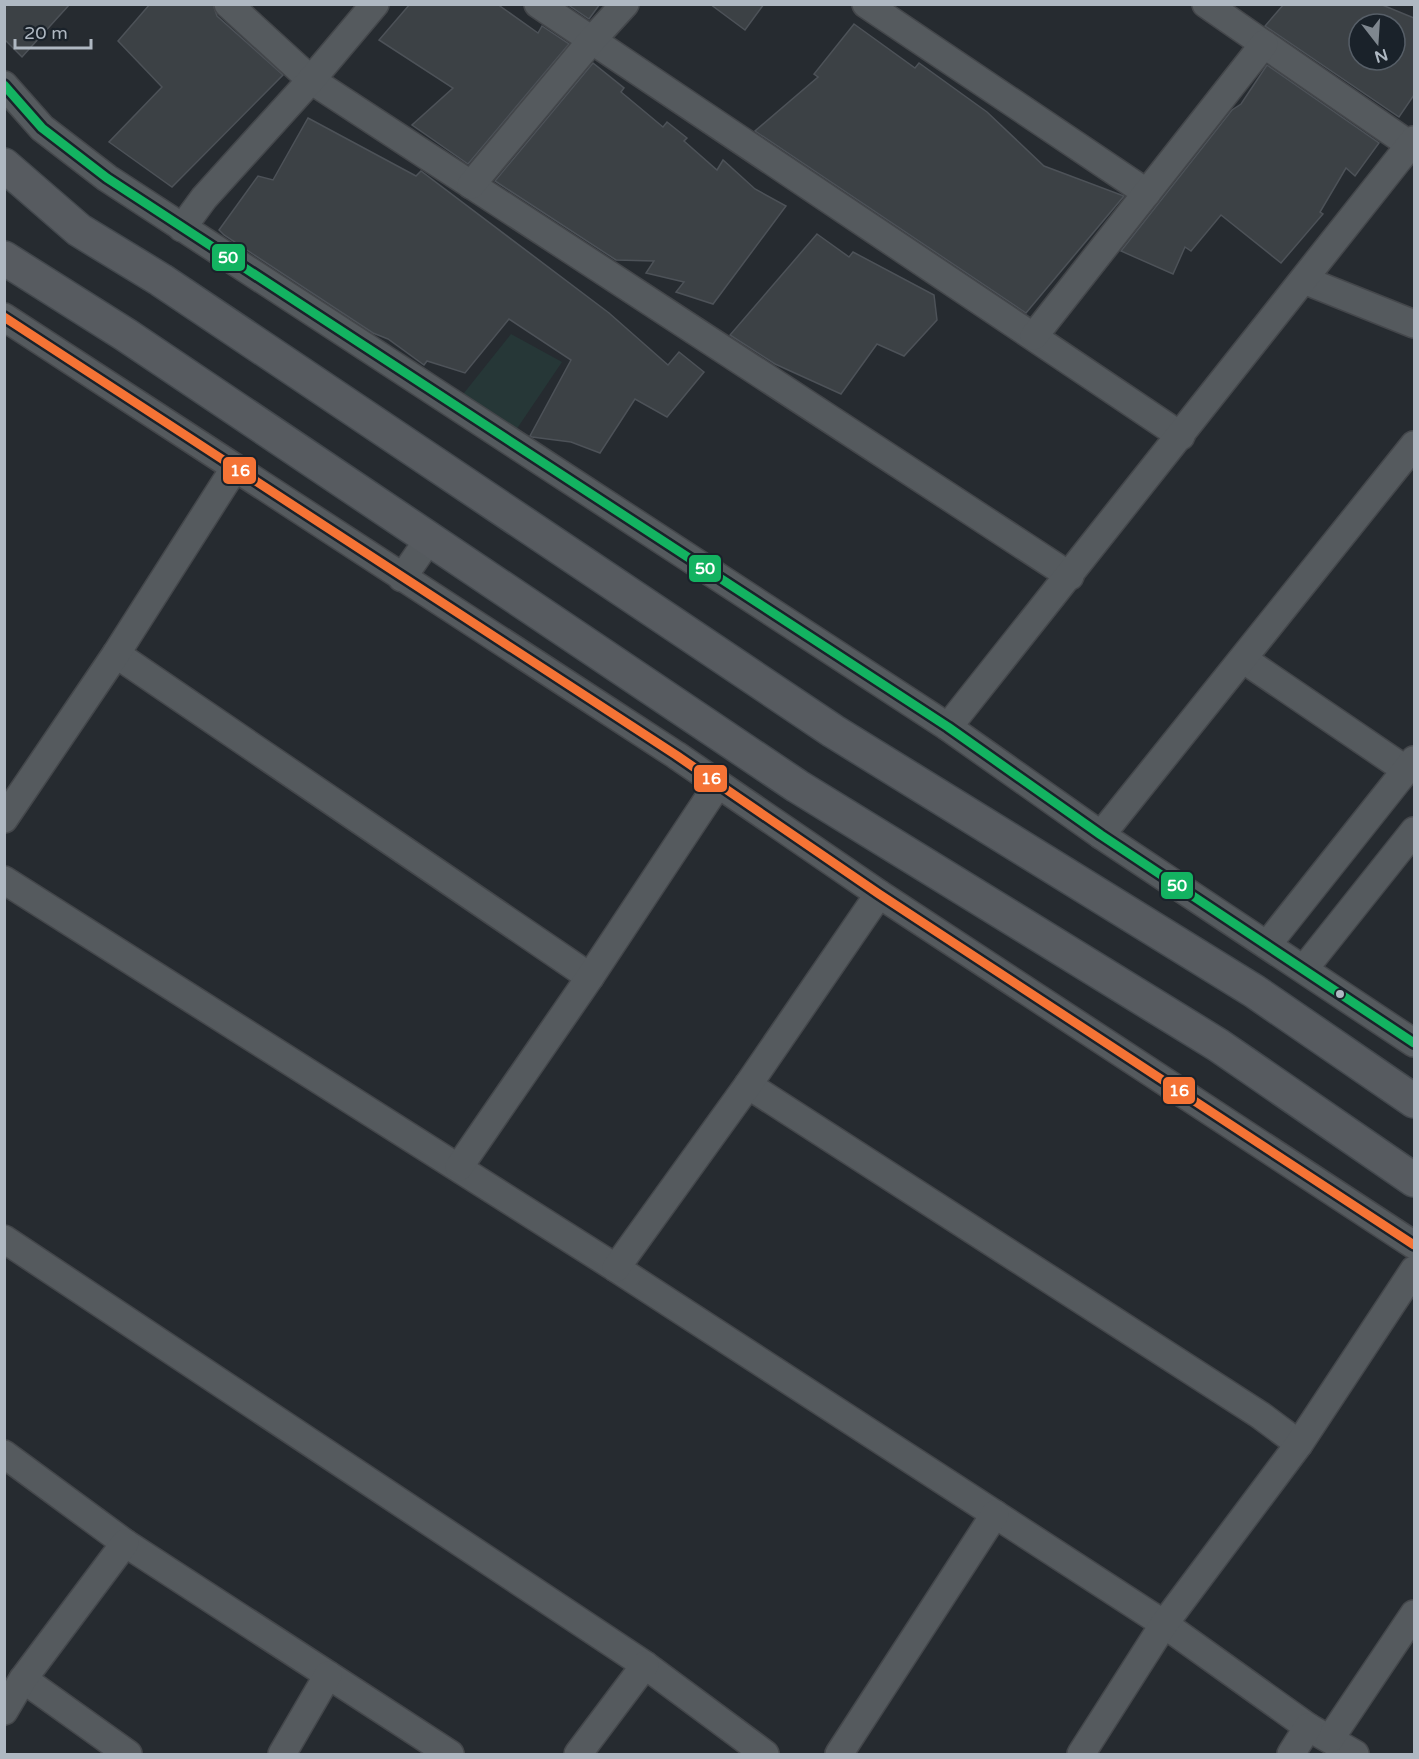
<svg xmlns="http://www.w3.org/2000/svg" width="1419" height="1759" viewBox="0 0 1419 1759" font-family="'Varela Round',sans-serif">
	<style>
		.green { fill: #263737 }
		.building { fill: #3c4145; stroke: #4d5258; stroke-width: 1.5; fill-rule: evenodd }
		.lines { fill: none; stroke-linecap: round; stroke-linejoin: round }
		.minor-casing { stroke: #44474b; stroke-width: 30 }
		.major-casing { stroke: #43484d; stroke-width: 36 }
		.minor { stroke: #555a5e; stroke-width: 27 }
		.major { stroke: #575b60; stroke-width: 33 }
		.bus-1-casing { stroke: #1a222a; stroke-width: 14 }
		.bus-2-casing { stroke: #1a222a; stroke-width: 14 }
		.bus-1 { stroke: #13b361; stroke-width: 9 }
		.bus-2 { stroke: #f57335; stroke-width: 9 }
		.bus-dot { fill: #afb8c2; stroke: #1a222a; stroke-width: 2 }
		.line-badge { stroke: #1a222a; stroke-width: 2 }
		.badge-label { font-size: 16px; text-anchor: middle; font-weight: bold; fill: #fff }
	</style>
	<rect width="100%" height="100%" fill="#262b30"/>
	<path class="green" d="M511,334L562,362L516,430L460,398Z"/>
	<g class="building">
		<path d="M4,4H70L22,57L4,39Z"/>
		<path d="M150,4H213L217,16L283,75L172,187L109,142L162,87L118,41Z"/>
		<path d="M410,4H497L538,33L542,26L569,44L468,164L412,125L453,88L379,40Z"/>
		<path d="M567,4H600L589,19Z"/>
		<path d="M710,4H764L745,30Z"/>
		<path d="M1284,4H1380L1414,18V95L1399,117L1265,26ZM1359,24H1395V60H1359Z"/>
		<path d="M854,24L915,68L919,63L987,112L1044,166L1124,196L1026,313L755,131L818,77L814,74Z"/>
		<path d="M593,63L624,88L621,92L663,127L667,122L687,138L684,141L717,170L723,160L755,189L786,206L713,304L676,292L684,282L646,273L654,261L616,260L495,181Z"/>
		<path d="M1267,65L1379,143L1355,176L1346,168L1320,212L1323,214L1281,263L1221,215L1191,251L1185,247L1173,274L1121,251L1232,110L1241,104Z"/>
		<path d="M308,118L416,176L421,171L609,313L668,365L679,352L704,372L667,417L635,399L600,453L571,442L532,437L530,436L571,360L509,319L465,373L427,361L424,365L388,339L373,333L224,235L219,230L258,176L273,180Z"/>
		<path d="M817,234L849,257L853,252L934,295L937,320L904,356L877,344L841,394L775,364L730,335Z"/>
	</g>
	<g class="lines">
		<g class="minor-casing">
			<g id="minor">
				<path d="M228,4L311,80L1070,576"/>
				<path d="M538,4L1181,436"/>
				<path d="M866,4L1147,193"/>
				<path d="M1206,4L1410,145"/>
				<path d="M4,85L42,128L107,178L948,727L1101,835L1414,1043"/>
				<path d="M471,185L592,40L625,4"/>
				<path d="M182,228L204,198L311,80L375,4"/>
				<path d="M1304,280L1414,324"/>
				<path d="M4,317L676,755L879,894L1414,1245"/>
				<path d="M1034,336L1264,44"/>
				<path d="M402,578L429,539"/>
				<path d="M116,654L590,977"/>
				<path d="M1243,659L1406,770"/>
				<path d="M948,727L1414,140"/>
				<path d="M4,819L116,654L234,469"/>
				<path d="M1101,835L1414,445"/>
				<path d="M4,880L616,1268L1164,1624L1308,1727L1355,1754"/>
				<path d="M1267,945L1414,760"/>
				<path d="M1304,969L1414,831"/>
				<path d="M748,1085L1260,1415L1299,1444"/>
				<path d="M459,1167L590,977L718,784"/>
				<path d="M4,1239L645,1665L765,1754"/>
				<path d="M616,1268L748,1085L879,894"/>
				<path d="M4,1454L125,1543L450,1754"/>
				<path d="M23,1679L128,1754"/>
				<path d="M4,1711L23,1679L125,1543"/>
				<path d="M1330,1739L1414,1614"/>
				<path d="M282,1754L328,1675"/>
				<path d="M578,1754L645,1665"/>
				<path d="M839,1754L995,1514"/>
				<path d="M1081,1754L1164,1624L1299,1444L1414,1270"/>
				<path d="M1291,1754L1308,1727"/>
			</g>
		</g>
		<g class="major-casing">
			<g id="major">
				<path d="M4,165L79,230L161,280L833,731L1254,991L1414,1101"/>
				<path d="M4,258L126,335L797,786L1218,1045L1414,1180"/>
			</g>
		</g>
		<use href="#minor" class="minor"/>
		<use href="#major" class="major"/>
		<g class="bus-1-casing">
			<path id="bus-1" d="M4,85L42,128L107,178L948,727L1101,835L1414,1043"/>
		</g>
		<g class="bus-2-casing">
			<path id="bus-2" d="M4,317L676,755L879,894L1414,1245"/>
		</g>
		<use href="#bus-1" class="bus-1"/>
		<use href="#bus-2" class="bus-2"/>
	</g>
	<circle class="bus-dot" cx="1340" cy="994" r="5"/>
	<g class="line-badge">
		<rect x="211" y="243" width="35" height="29" rx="6" fill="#13b361"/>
		<rect x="222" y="456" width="35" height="29" rx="6" fill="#f57335"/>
		<rect x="688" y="554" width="34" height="29" rx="6" fill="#13b361"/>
		<rect x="693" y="764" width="35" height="29" rx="6" fill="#f57335"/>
		<rect x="1160" y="871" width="34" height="29" rx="6" fill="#13b361"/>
		<rect x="1162" y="1076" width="34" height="29" rx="6" fill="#f57335"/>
	</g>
	<g class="badge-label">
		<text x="228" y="263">50</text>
		<text x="240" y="476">16</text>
		<text x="705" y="574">50</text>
		<text x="711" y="784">16</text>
		<text x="1177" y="891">50</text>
		<text x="1179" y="1096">16</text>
	</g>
	<rect width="1419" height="1759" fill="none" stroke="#afb8c2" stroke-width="12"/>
	<g transform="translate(1377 42) rotate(163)"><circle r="28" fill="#1a222a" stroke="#565e67" stroke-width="1.5"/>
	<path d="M0-4.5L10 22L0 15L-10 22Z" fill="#7f878f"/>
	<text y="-9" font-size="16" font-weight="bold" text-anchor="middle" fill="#afb8c2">N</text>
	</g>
	<path d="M15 39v9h76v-9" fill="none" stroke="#afb8c2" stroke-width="3"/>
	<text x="24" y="39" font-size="18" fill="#afb8c2" stroke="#1a222a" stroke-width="4.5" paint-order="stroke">20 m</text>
</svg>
